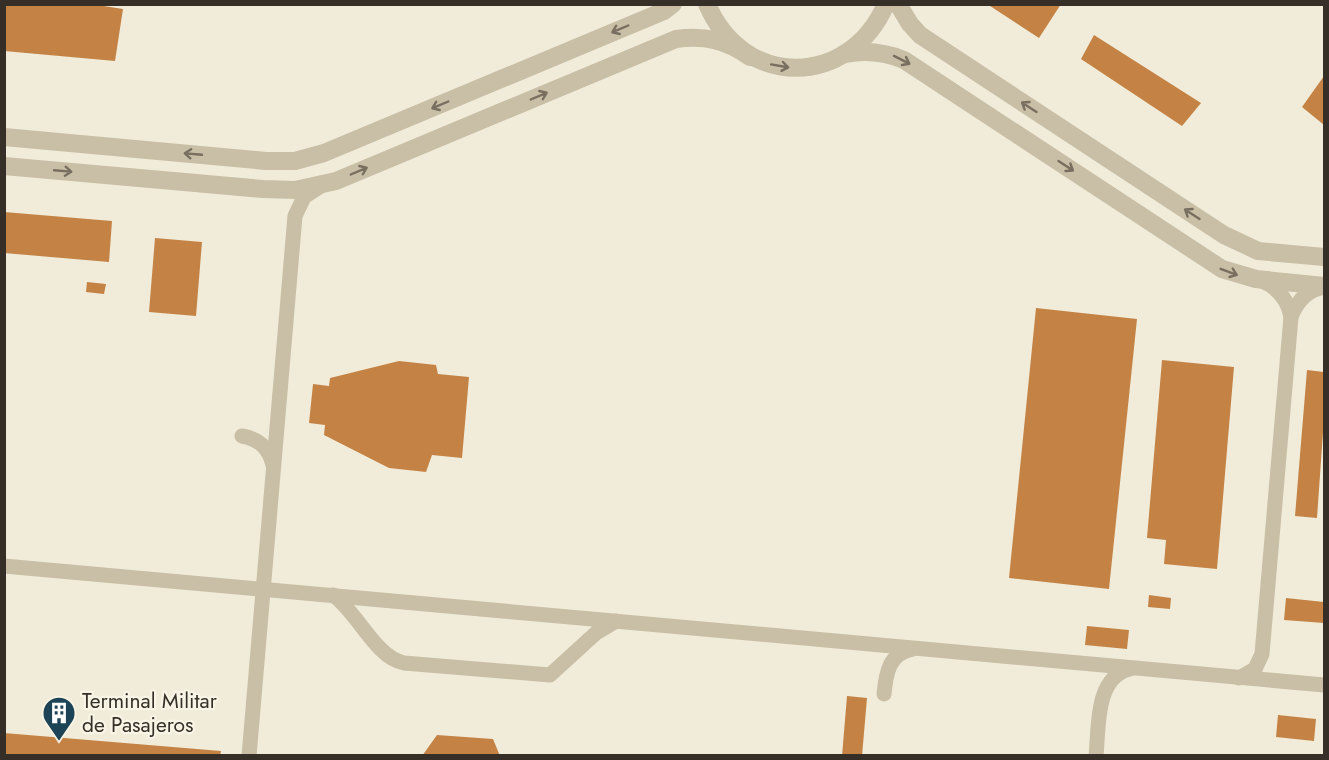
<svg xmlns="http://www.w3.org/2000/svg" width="1329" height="760" viewBox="0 0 1329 760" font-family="Jost,sans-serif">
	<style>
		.building { fill: #c48344 }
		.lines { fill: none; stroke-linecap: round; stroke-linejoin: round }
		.lane { stroke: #c9bea6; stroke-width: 15 }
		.street { stroke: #c9bea6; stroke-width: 18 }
		.oneway { stroke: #786f60 }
		.labels { text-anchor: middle; stroke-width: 4.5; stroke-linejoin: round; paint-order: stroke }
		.poi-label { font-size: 21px; fill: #352f27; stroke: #f9f5e6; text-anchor: start }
	</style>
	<rect width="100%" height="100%" fill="#f1ecda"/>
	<g class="building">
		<path d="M4,4H91L123,9L115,61L4,51Z"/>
		<path d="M987,4H1061L1039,38Z"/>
		<path d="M1094,35L1201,103L1182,126L1081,59Z"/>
		<path d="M1324,76V125L1302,107Z"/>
		<path d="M4,212L112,221L109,262L4,253Z"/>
		<path d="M155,238L202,242L196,316L149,312Z"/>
		<path d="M87,282L106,284L104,294L86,292Z"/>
		<path d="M1036,308L1137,319L1109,589L1009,578Z"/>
		<path d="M1162,360L1234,367L1217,569L1164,564L1166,540L1147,538Z"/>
		<path d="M399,361L436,365L438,374L469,377L462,458L432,455L426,472L389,468L324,435L325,425L309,423L313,384L329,386L330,378Z"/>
		<path d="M1307,370L1324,372V418L1317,518L1295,516Z"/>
		<path d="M1149,595L1171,598L1170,609L1148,607Z"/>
		<path d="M1286,598L1324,602V623L1284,620Z"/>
		<path d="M1087,626L1129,630L1127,649L1085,645Z"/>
		<path d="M847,696L867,698L862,756H842Z"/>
		<path d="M1278,715L1316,719L1314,741L1276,737Z"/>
		<path d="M4,733L221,751L220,756H4Z"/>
		<path d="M437,735L493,739L500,756H422Z"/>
	</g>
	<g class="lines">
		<g class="lane">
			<path d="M1291,317C1297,301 1307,290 1324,287"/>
			<path d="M242,436C259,439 269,448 273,465"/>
			<path d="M4,566L1324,685"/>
			<path d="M333,595C359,614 375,657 404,663L550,675L596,633L616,621"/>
			<path d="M1239,678L1255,669L1262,654L1291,317C1288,300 1278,288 1262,281"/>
			<path d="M884,694C886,673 889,653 913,649"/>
			<path d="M249,756L295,216L304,197L321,186"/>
			<path d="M1096,756C1099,727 1095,677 1130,669"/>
		</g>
		<g class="street">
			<path d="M707,4C743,89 849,89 886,4"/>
			<path d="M898,4L910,24L920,35L1224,235L1258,251L1324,257"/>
			<path d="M846,54C866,50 884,52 904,60L1222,269L1256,279L1324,286"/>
			<path d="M4,137L266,161H295L324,153L664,11L673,4"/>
			<path d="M4,166L263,189L295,190L336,181L676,39C704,35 727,40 750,57"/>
		</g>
	</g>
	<defs><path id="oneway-shaft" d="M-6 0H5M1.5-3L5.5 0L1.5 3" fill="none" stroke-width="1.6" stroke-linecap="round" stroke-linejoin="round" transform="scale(1.5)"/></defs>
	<g class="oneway">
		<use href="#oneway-shaft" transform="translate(620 29) rotate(157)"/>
		<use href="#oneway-shaft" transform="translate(902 60) rotate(27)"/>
		<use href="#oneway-shaft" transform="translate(780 66) rotate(10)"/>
		<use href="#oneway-shaft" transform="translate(539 96) rotate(-23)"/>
		<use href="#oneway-shaft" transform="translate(440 105) rotate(157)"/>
		<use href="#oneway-shaft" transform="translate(1029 107) rotate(-147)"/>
		<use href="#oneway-shaft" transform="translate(193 154) rotate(-175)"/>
		<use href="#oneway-shaft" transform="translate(1066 166) rotate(33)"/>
		<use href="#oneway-shaft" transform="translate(63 171) rotate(5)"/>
		<use href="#oneway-shaft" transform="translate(359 171) rotate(-23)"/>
		<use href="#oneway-shaft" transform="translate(1192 214) rotate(-147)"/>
		<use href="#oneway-shaft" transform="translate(1229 272) rotate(21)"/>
	</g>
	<defs>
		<g id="building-pin" transform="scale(1.725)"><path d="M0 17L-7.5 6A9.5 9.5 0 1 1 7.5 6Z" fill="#1d4456" stroke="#f9f5e6"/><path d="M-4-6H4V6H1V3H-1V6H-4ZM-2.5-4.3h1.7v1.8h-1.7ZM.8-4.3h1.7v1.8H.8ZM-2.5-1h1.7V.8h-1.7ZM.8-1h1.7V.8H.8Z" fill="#fff"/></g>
	</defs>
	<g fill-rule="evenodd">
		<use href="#building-pin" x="59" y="713"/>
	</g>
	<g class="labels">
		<g class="poi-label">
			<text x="82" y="708">Terminal Militar<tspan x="82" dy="24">de Pasajeros</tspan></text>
		</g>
	</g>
	<rect width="1329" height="760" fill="none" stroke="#352f27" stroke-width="12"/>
</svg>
